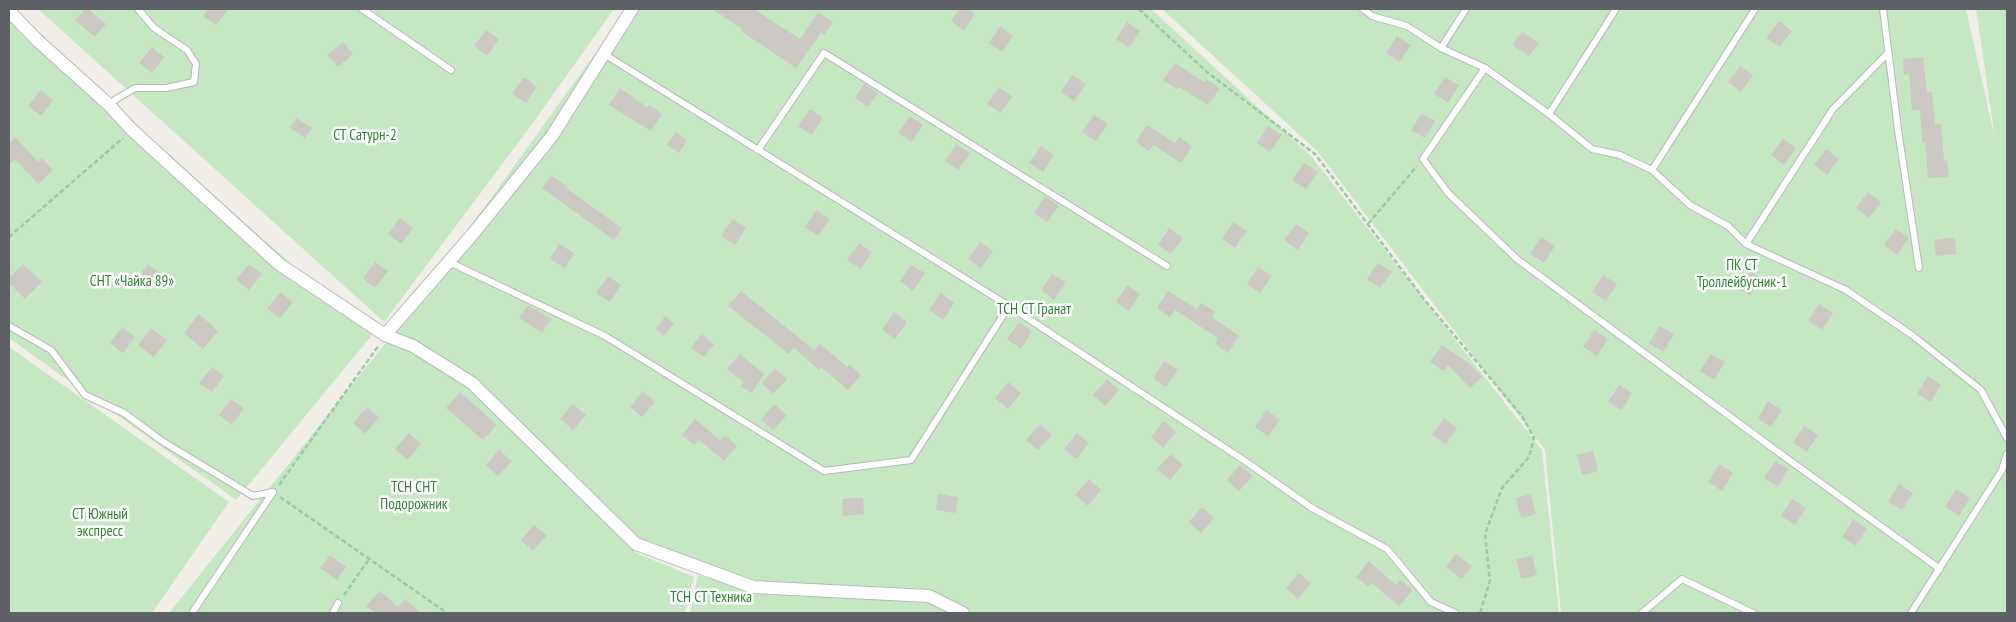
<svg xmlns="http://www.w3.org/2000/svg" width="2016" height="622" viewBox="0 0 2016 622" font-family="'PT Sans Narrow',sans-serif">
	<style>
		.green { fill: #c5e8c3 }
		.building { fill: #ccc9c4 }
		.lines { fill: none; stroke-linecap: round; stroke-linejoin: round }
		.lane-casing { stroke: #b7b9bd; stroke-width: 8 }
		.street-casing { stroke: #b7b9bd; stroke-width: 14 }
		.path { stroke: #9cc9a8; stroke-width: 2.5; stroke-dasharray: 5 2.5; stroke-linecap: butt }
		.lane { stroke: #fff; stroke-width: 6 }
		.street { stroke: #fff; stroke-width: 12 }
		.labels { text-anchor: middle; stroke-width: 5; stroke-linejoin: round; paint-order: stroke }
		.park-label { font-size: 15px; fill: #328234; stroke: #fff }
	</style>
	<rect width="100%" height="100%" fill="#f1eee7"/>
	<g class="green">
		<path d="M38,9H614L530,127L384,322Z"/>
		<path d="M627,9H1151L1311,156L1542,450L1559,613H966L932,592L753,583L639,541L475,380L394,333Z"/>
		<path d="M1162,9H1966L1995,139L1976,9H2007V613H1561L1545,450L1317,151Z"/>
		<path d="M9,15L372,335L236,500L9,338Z"/>
		<path d="M388,340L411,350L470,386L636,553L694,577L685,613H169Z"/>
		<path d="M9,347L229,502L152,613H9Z"/>
		<path d="M698,575L749,591L925,601L951,613H690Z"/>
	</g>
	<g class="building">
		<path d="M85,9H88L106,24L95,37L75,20Z"/>
		<path d="M208,9H229L216,25L203,16Z"/>
		<path d="M712,9H754L800,39L818,12L833,22L824,35L821,33L796,68L741,31L742,29Z"/>
		<path d="M959,9H968L975,14L964,31L951,21Z"/>
		<path d="M1779,21L1792,31L1780,47L1766,38Z"/>
		<path d="M1127,22L1140,31L1129,48L1116,39Z"/>
		<path d="M1000,26L1013,36L1002,52L989,43Z"/>
		<path d="M486,30L499,39L487,56L474,46Z"/>
		<path d="M1522,32L1539,43L1529,56L1512,45Z"/>
		<path d="M1397,36L1411,45L1400,62L1386,53Z"/>
		<path d="M343,42L353,54L338,67L327,55Z"/>
		<path d="M152,47L164,57L152,73L139,63Z"/>
		<path d="M1923,57L1927,93L1932,92L1935,125L1941,124L1944,161L1947,160L1949,177L1928,178L1925,142H1922L1920,110L1912,111L1909,74L1904,75L1903,59Z"/>
		<path d="M1175,63L1204,82L1206,79L1220,88L1208,105L1179,87L1177,89L1163,80Z"/>
		<path d="M1740,66L1753,75L1741,92L1728,82Z"/>
		<path d="M1072,75L1086,84L1074,101L1061,92Z"/>
		<path d="M524,77L537,87L526,103L512,94Z"/>
		<path d="M1445,77L1459,85L1448,103L1434,94Z"/>
		<path d="M864,84L878,93L868,107L855,98Z"/>
		<path d="M999,87L1012,96L1001,113L987,104Z"/>
		<path d="M620,88L647,107L649,105L662,114L651,131L609,105Z"/>
		<path d="M41,90L53,100L41,116L28,106Z"/>
		<path d="M810,109L823,118L812,135L798,126Z"/>
		<path d="M1422,113L1435,121L1425,138L1411,130Z"/>
		<path d="M1094,115L1108,124L1096,141L1082,132Z"/>
		<path d="M910,116L923,125L912,142L898,133Z"/>
		<path d="M296,118L312,128L305,138L290,128Z"/>
		<path d="M1147,125L1175,143L1179,137L1192,146L1181,163L1154,145L1149,151L1136,142Z"/>
		<path d="M1268,126L1282,135L1270,152L1257,143Z"/>
		<path d="M676,132L687,140L679,153L667,145Z"/>
		<path d="M15,137L38,162L42,158L53,170L38,184L15,159L9,165V144Z"/>
		<path d="M1783,139L1796,148L1784,165L1771,155Z"/>
		<path d="M956,144L970,153L958,170L945,161Z"/>
		<path d="M1041,146L1054,155L1043,172L1029,163Z"/>
		<path d="M1826,149L1839,159L1827,175L1814,165Z"/>
		<path d="M1304,163L1318,172L1306,189L1292,180Z"/>
		<path d="M551,175L568,187L566,188L622,228L614,240L542,188Z"/>
		<path d="M1868,192L1881,202L1869,218L1856,208Z"/>
		<path d="M1045,196L1059,206L1047,222L1034,213Z"/>
		<path d="M816,210L830,219L818,236L805,227Z"/>
		<path d="M400,218L413,228L401,244L388,234Z"/>
		<path d="M733,219L746,228L735,245L721,236Z"/>
		<path d="M1233,222L1247,231L1235,248L1222,239Z"/>
		<path d="M1296,224L1309,233L1298,250L1284,240Z"/>
		<path d="M1169,228L1183,238L1171,254L1158,245Z"/>
		<path d="M1896,229L1909,238L1897,255L1884,245Z"/>
		<path d="M1541,237L1555,246L1544,263L1530,254Z"/>
		<path d="M1949,238H1955L1956,254L1936,256L1934,240Z"/>
		<path d="M980,242L993,251L981,268L968,259Z"/>
		<path d="M859,243L872,252L861,269L847,260Z"/>
		<path d="M559,244L574,253L565,268L550,259Z"/>
		<path d="M375,262L388,271L375,288L363,278Z"/>
		<path d="M1378,263L1392,272L1380,288L1367,279Z"/>
		<path d="M23,264L42,282L25,299L9,283V278Z"/>
		<path d="M148,264L161,274L149,290L136,280Z"/>
		<path d="M249,264L262,274L249,290L236,280Z"/>
		<path d="M911,265L925,273L913,291L900,281Z"/>
		<path d="M1258,267L1272,276L1260,293L1247,284Z"/>
		<path d="M1748,270L1761,278L1750,296L1736,287Z"/>
		<path d="M1052,274L1066,282L1054,300L1041,290Z"/>
		<path d="M1603,275L1617,284L1606,301L1592,292Z"/>
		<path d="M608,276L621,285L610,302L596,293Z"/>
		<path d="M1127,285L1140,294L1129,311L1116,302Z"/>
		<path d="M741,291L814,350L820,344L847,367L849,364L861,375L848,390L821,367L819,370L794,348L789,354L728,306Z"/>
		<path d="M1168,291L1197,309L1201,303L1208,307L1215,312L1212,317L1239,336L1228,353L1215,344L1218,338L1175,310L1170,317L1157,308Z"/>
		<path d="M280,292L293,302L280,318L267,309Z"/>
		<path d="M941,293L954,303L943,320L929,310Z"/>
		<path d="M1819,304L1833,313L1822,330L1808,321Z"/>
		<path d="M528,305L551,319L542,333L519,318Z"/>
		<path d="M894,312L907,322L895,339L882,330Z"/>
		<path d="M199,314L218,331L203,349L184,333Z"/>
		<path d="M665,316L674,323L664,336L656,329Z"/>
		<path d="M1019,322L1032,331L1021,349L1007,339Z"/>
		<path d="M1660,326L1674,334L1663,352L1649,343Z"/>
		<path d="M122,327L135,337L123,353L110,343Z"/>
		<path d="M151,328L167,340L154,357L138,345Z"/>
		<path d="M1594,330L1608,339L1597,356L1583,347Z"/>
		<path d="M701,334L714,344L704,357L691,348Z"/>
		<path d="M1442,345L1470,364L1482,377L1470,388L1448,365L1444,371L1430,362Z"/>
		<path d="M740,354L764,374L752,393L741,387L743,382L727,369Z"/>
		<path d="M1711,354L1725,362L1714,380L1700,371Z"/>
		<path d="M1164,361L1178,370L1166,387L1153,378Z"/>
		<path d="M212,367L224,376L212,392L199,383Z"/>
		<path d="M775,368L787,379L773,394L762,383Z"/>
		<path d="M1928,376L1941,385L1931,402L1917,394Z"/>
		<path d="M1107,379L1119,390L1105,406L1093,395Z"/>
		<path d="M1008,382L1021,393L1008,409L995,398Z"/>
		<path d="M1619,385L1632,393L1622,410L1608,402Z"/>
		<path d="M643,391L655,402L642,417L630,407Z"/>
		<path d="M460,392L497,425L483,440L446,408Z"/>
		<path d="M231,399L244,408L232,425L219,415Z"/>
		<path d="M1768,401L1782,410L1771,427L1758,419Z"/>
		<path d="M573,404L586,415L573,430L560,419Z"/>
		<path d="M774,404L787,415L773,430L761,420Z"/>
		<path d="M367,407L379,418L365,434L353,423Z"/>
		<path d="M1266,410L1280,420L1268,436L1255,427Z"/>
		<path d="M1444,418L1457,428L1446,444L1432,435Z"/>
		<path d="M695,419L720,440L725,435L737,446L724,461L699,440L694,445L682,435Z"/>
		<path d="M1164,421L1176,432L1163,448L1151,437Z"/>
		<path d="M1040,424L1052,435L1038,450L1026,440Z"/>
		<path d="M1804,426L1818,435L1807,452L1793,443Z"/>
		<path d="M409,433L421,444L408,460L395,449Z"/>
		<path d="M1077,433L1089,443L1076,459L1064,449Z"/>
		<path d="M499,450L512,461L498,476L486,465Z"/>
		<path d="M1593,451L1598,471L1582,475L1577,455Z"/>
		<path d="M1171,454L1183,465L1170,480L1157,469Z"/>
		<path d="M1775,461L1788,469L1778,487L1764,478Z"/>
		<path d="M1719,464L1733,473L1722,491L1708,482Z"/>
		<path d="M1240,465L1253,476L1239,491L1227,480Z"/>
		<path d="M1089,479L1101,490L1088,506L1075,495Z"/>
		<path d="M1899,484L1913,493L1902,510L1888,502Z"/>
		<path d="M1956,489L1970,498L1959,516L1945,507Z"/>
		<path d="M938,494L958,497L956,513L936,510Z"/>
		<path d="M1531,494L1536,514L1521,518L1516,498Z"/>
		<path d="M856,498H863L864,514L843,516L842,499Z"/>
		<path d="M1792,499L1806,508L1795,525L1781,516Z"/>
		<path d="M1202,507L1214,518L1201,533L1189,522Z"/>
		<path d="M1853,519L1867,528L1856,546L1842,537Z"/>
		<path d="M534,525L547,535L533,551L521,540Z"/>
		<path d="M1456,554L1472,566L1462,579L1446,567Z"/>
		<path d="M330,555L346,567L337,580L320,568Z"/>
		<path d="M1532,556L1537,575L1521,579L1516,559Z"/>
		<path d="M1369,561L1396,585L1400,580L1413,590L1399,606L1372,583L1368,587L1356,577Z"/>
		<path d="M1299,573L1311,583L1298,599L1286,588Z"/>
		<path d="M380,591L398,607L405,599L421,613H375L366,606Z"/>
	</g>
	<g class="lines">
		<g class="lane-casing">
			<g id="lane">
				<path d="M362,9L451,70"/>
				<path d="M1363,9L1372,16L1407,26L1441,48L1485,68L1549,114L1592,149L1620,155L1652,170L1690,205L1728,226L1746,244L1846,290L1912,335L1981,390L2007,438"/>
				<path d="M1883,9L1898,130L1919,268"/>
				<path d="M1441,48L1466,9"/>
				<path d="M604,54L1009,306L1245,461L1312,508L1387,549L1431,602L1455,613"/>
				<path d="M1485,68L1423,159L1448,193L1517,259L1778,452L1940,569"/>
				<path d="M108,104L135,88H166L194,82L196,64L187,50L154,28L138,9"/>
				<path d="M1549,114L1616,9"/>
				<path d="M758,150L824,53L1167,266"/>
				<path d="M1652,170L1755,9"/>
				<path d="M1746,244L1833,109L1888,53"/>
				<path d="M449,262L605,336L824,471L911,460L1009,306"/>
				<path d="M9,326L51,350L85,395L124,413L162,441L253,496L273,492"/>
				<path d="M192,613L273,492"/>
				<path d="M333,613L338,603"/>
				<path d="M1642,613L1682,579L1753,613"/>
				<path d="M1911,613L2002,470L2007,454"/>
			</g>
		</g>
		<g class="street-casing">
			<g id="street">
				<path d="M9,11L37,40L108,104L132,130L279,264L385,335L413,346L472,383L636,544L753,587L929,596L963,613"/>
				<path d="M385,335L472,235L552,136L632,9"/>
			</g>
		</g>
		<g class="path">
			<path d="M1139,9L1207,72L1315,154L1423,298L1522,416L1534,438L1529,457L1502,488L1485,534L1490,581L1480,613"/>
			<path d="M1368,224L1417,166"/>
			<path d="M9,237L123,138"/>
			<path d="M279,485L379,345"/>
			<path d="M280,497L447,613"/>
			<path d="M344,595L369,559"/>
		</g>
		<use href="#lane" class="lane"/>
		<use href="#street" class="street"/>
	</g>
	<g class="labels">
		<g class="park-label">
			<text x="365" y="140">СТ Сатурн-2</text>
			<text x="1742" y="270">ПК СТ<tspan x="1742" dy="17">Троллейбусник-1</tspan></text>
			<text x="132" y="286">СНТ «Чайка 89»</text>
			<text x="1034" y="314">ТСН СТ Гранат</text>
			<text x="414" y="492">ТСН СНТ<tspan x="414" dy="17">Подорожник</tspan></text>
			<text x="100" y="519">СТ Южный<tspan x="100" dy="17">экспресс</tspan></text>
			<text x="711" y="602">ТСН СТ Техника</text>
		</g>
	</g>
	<rect width="2016" height="622" fill="none" stroke="#5e6267" stroke-width="20"/>
</svg>
